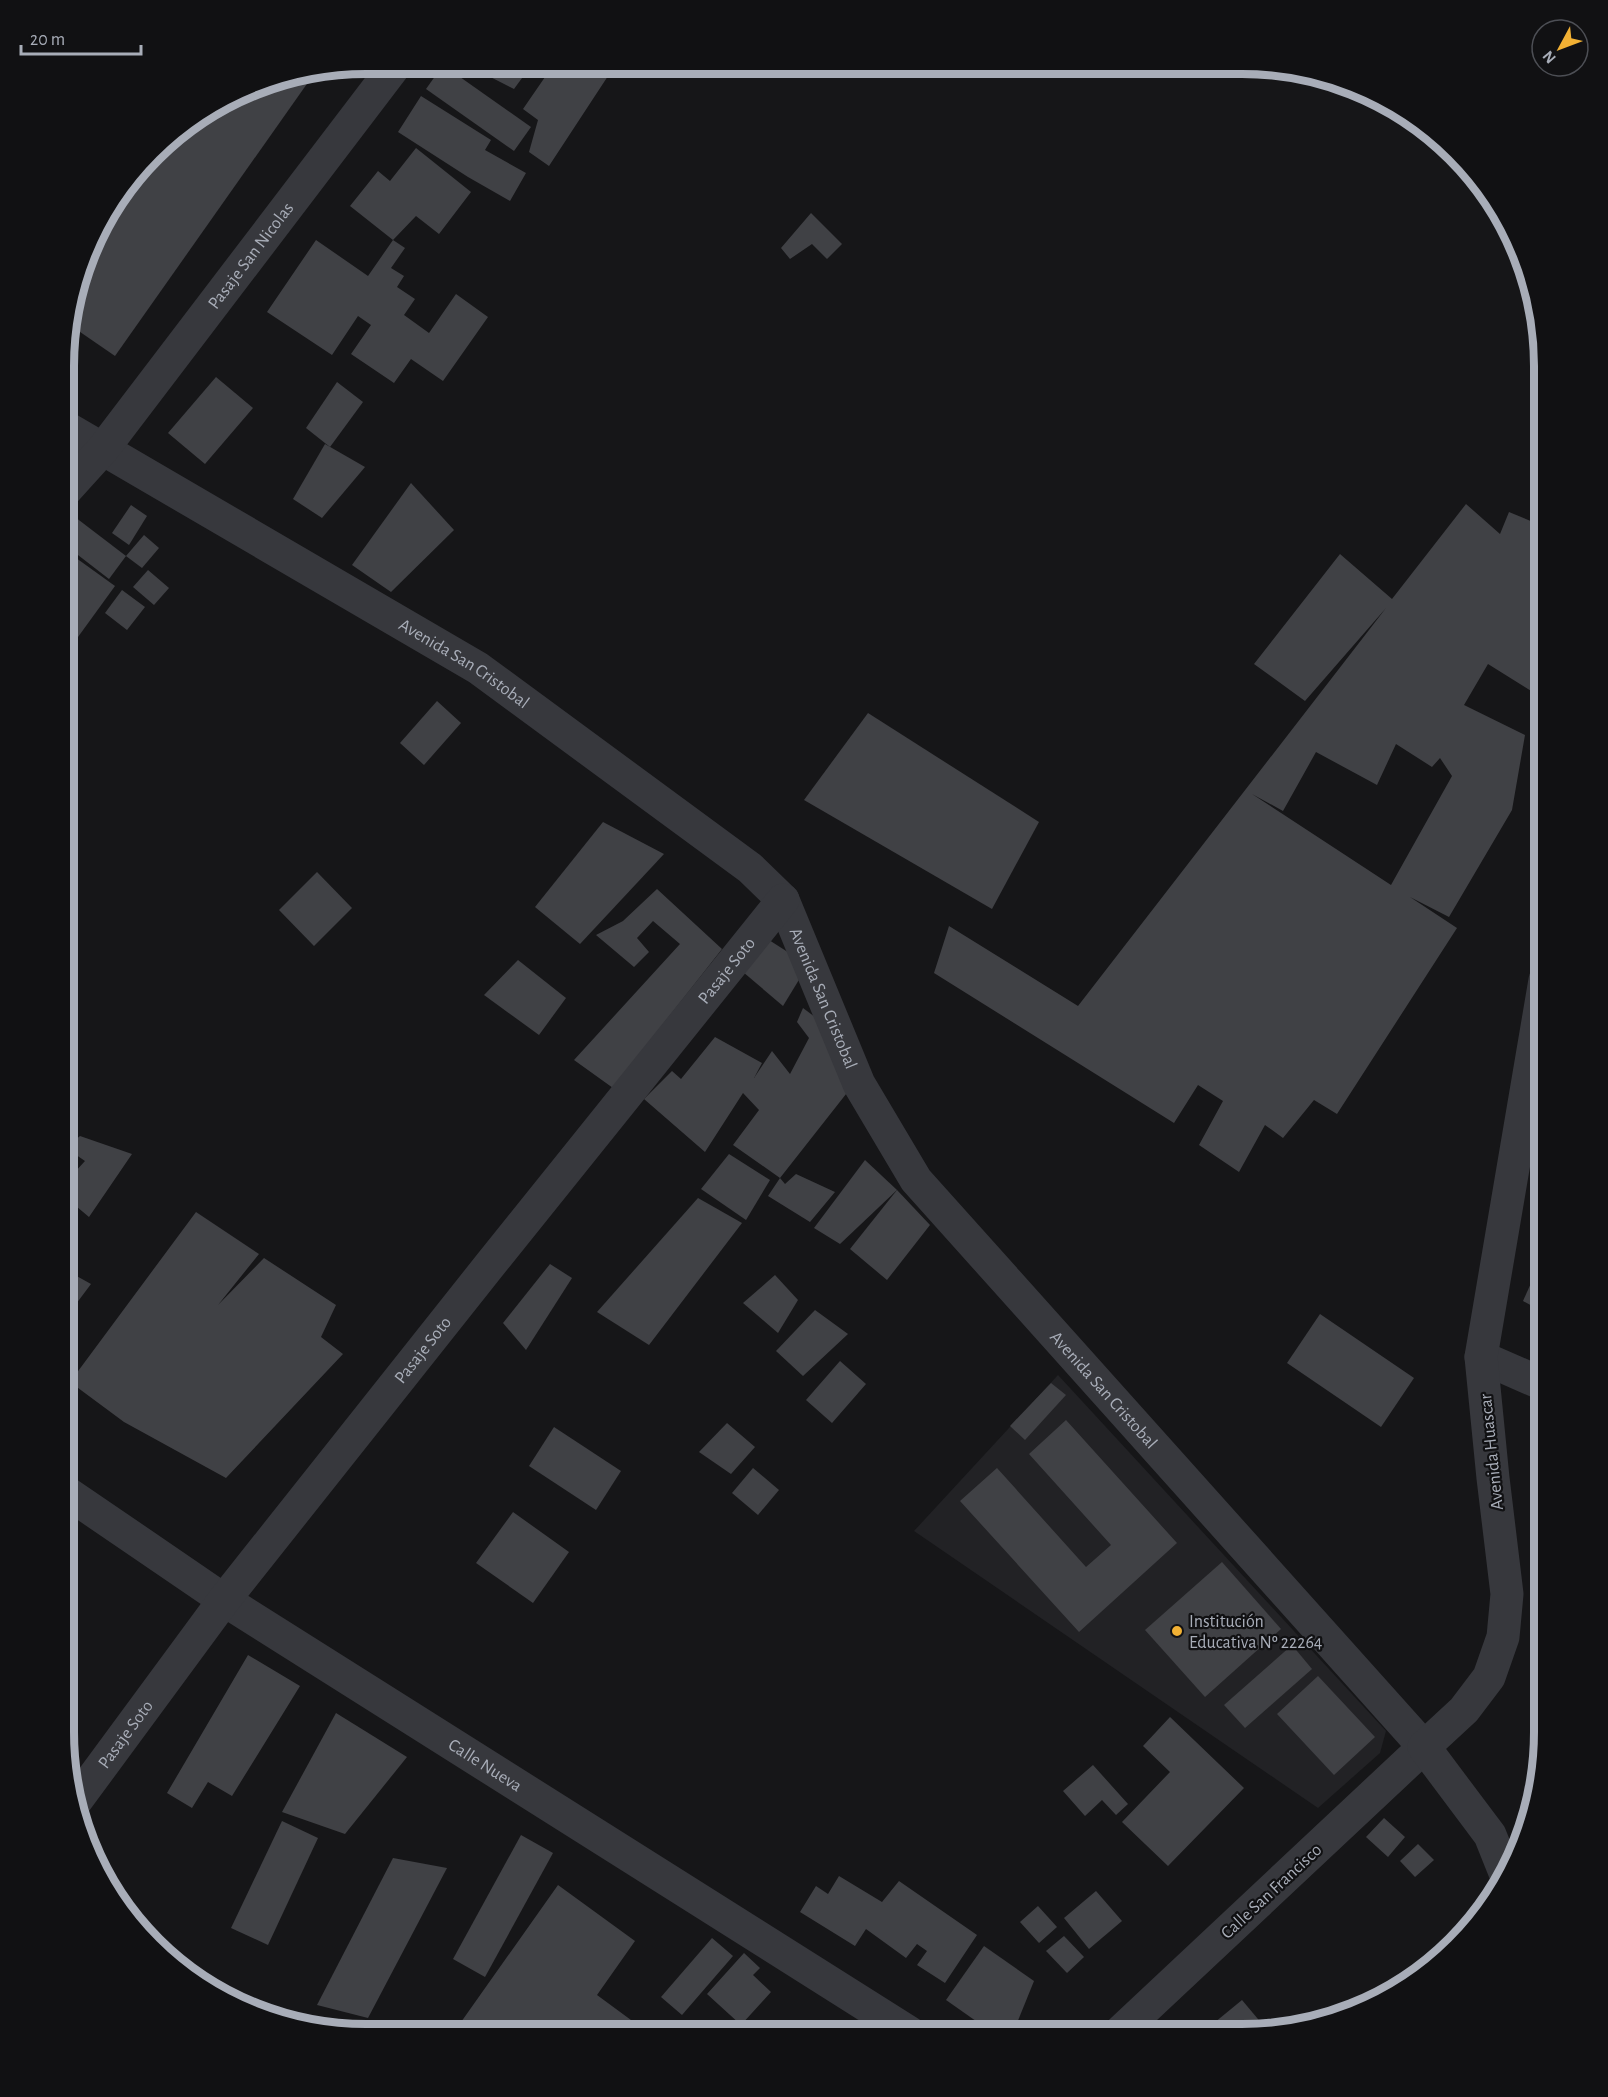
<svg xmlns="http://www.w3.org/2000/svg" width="1608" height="2097" viewBox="0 0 1608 2097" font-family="'Alegreya Sans',sans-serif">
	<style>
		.built { fill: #222225 }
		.building { fill: #404145; fill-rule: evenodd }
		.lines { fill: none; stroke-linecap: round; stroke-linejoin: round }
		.minor { stroke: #37383d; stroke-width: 33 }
		.poi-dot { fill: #f2b134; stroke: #111113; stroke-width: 2 }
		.labels { text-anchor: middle; stroke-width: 4.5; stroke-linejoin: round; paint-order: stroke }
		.street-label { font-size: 18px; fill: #a8adb8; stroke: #111113 }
		.poi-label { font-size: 18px; fill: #a8adb8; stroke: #111113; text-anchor: start }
		.rim { fill: none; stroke: #a8adb8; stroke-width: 8 }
	</style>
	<rect width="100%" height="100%" fill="#161618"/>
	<path class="built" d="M1058,1375L1386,1731L1380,1753L1318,1808L914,1531Z"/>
	<g class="building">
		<path d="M463,63H533L514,89Z"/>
		<path d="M554,64L608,76L549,166L529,152L538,120L523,109Z"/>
		<path d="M443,65L531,127L514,151L426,89Z"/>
		<path d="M316,71L115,356L67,323L103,215L166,138L268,79Z"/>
		<path d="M421,96L491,140L485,150L526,173L510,201L468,177L398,132Z"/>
		<path d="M416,148L471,192L439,234L416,216L393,240L405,248L391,268L404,276L397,287L415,299L404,315L429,333L456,294L488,317L443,381L411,359L394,383L351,354L371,325L358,316L332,355L267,312L316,240L368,276L393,240L350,206L378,171L390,181Z"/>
		<path d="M811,213L842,244L827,259L812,244L790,259L781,248Z"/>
		<path d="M216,377L253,408L205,464L168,433Z"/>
		<path d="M337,382L363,402L330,447L306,428Z"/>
		<path d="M65,443L85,455L65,472Z"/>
		<path d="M325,444L365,467L322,518L293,499Z"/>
		<path d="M411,483L454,530L391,592L352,565Z"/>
		<path d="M1466,504L1500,534L1509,512L1545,527V678L1536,694L1488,664L1464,705L1525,735L1512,810L1449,917L1410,897L1457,928L1337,1114L1314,1100L1283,1138L1265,1125L1239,1172L1199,1145L1223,1101L1198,1085L1174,1123L934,973L949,926L1078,1006L1386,608L1305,701L1254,664L1340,554L1392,599ZM1396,744L1432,767L1440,758L1452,776L1391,885L1252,794L1283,811L1316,752L1377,785Z"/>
		<path d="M131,505L147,516L129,545L112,533Z"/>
		<path d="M71,514L126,556L109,579L65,545V522Z"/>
		<path d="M144,535L159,548L142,568L126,556Z"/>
		<path d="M65,550L115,586L78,637L65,628Z"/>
		<path d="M148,570L169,588L154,605L133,587Z"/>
		<path d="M122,590L145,607L127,630L105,613Z"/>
		<path d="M437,701L461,723L424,765L400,743Z"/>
		<path d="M868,713L1039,822L992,909L804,800Z"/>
		<path d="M603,822L664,854L580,944L535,907Z"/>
		<path d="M317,872L352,908L314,946L279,910Z"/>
		<path d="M657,889L722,949L613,1088L574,1060L680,944L653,921L637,938L649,952L634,967L596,935L623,921Z"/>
		<path d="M769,940L808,965L783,1006L743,972Z"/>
		<path d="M518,960L566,998L539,1035L484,995Z"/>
		<path d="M803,1008L823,1023L850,1089L780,1178L733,1145L759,1110L743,1093L705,1152L644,1099L672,1071L681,1079L715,1037L762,1063L754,1078L772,1051L790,1074L809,1038L797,1022Z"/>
		<path d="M80,1136L132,1154L89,1217L64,1196V1184L85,1161L66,1148Z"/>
		<path d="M729,1154L770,1180L746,1220L701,1189Z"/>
		<path d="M865,1160L897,1190L840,1244L814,1228Z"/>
		<path d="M796,1174L835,1192L810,1222L768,1196L780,1178L785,1184Z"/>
		<path d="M897,1190L930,1225L887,1280L850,1249Z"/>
		<path d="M698,1198L742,1223L649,1345L597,1312Z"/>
		<path d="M196,1212L259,1254L218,1305L264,1258L336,1305L321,1337L343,1354L226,1478L124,1422L70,1382Z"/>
		<path d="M1545,1252V1313L1523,1301Z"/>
		<path d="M550,1264L572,1278L526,1350L503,1323Z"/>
		<path d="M64,1269L91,1284L64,1320Z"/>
		<path d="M775,1275L798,1300L778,1333L743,1303Z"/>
		<path d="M815,1310L848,1334L803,1376L776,1351Z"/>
		<path d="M1320,1314L1414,1378L1381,1427L1287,1363Z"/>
		<path d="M840,1361L866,1384L832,1423L806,1400Z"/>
		<path d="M1051,1383L1066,1395L1025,1440L1010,1426Z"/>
		<path d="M1066,1420L1177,1543L1079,1632L960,1501L997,1468L1086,1567L1111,1545L1029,1454Z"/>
		<path d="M727,1423L755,1447L731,1474L699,1452Z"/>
		<path d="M554,1427L621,1471L596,1510L529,1466Z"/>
		<path d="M753,1468L779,1490L758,1515L732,1493Z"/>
		<path d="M513,1512L569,1552L533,1603L476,1563Z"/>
		<path d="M1222,1562L1281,1629L1205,1697L1145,1630Z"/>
		<path d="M1292,1645L1312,1669L1245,1728L1224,1705Z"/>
		<path d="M248,1655L300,1686L232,1796L208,1782L192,1808L167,1793Z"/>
		<path d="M1318,1676L1375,1737L1334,1775L1277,1714Z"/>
		<path d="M336,1713L407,1757L345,1834L282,1812Z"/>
		<path d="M1170,1717L1244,1788L1168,1866L1122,1822L1170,1772L1143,1746Z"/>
		<path d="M1093,1765L1128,1804L1116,1815L1102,1800L1085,1816L1063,1791Z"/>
		<path d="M1384,1818L1405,1837L1388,1857L1366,1837Z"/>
		<path d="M282,1821L318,1838L268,1945L231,1928Z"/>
		<path d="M521,1835L553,1853L485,1977L453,1959Z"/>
		<path d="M1418,1844L1434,1860L1415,1877L1400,1861Z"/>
		<path d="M393,1858L447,1868L368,2018L317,2005Z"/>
		<path d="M839,1876L882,1902L899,1881L977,1935L945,1983L917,1965L927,1951L917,1944L906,1958L866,1929L855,1946L800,1912L816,1886L828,1894Z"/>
		<path d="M558,1885L635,1941L597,1995L631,2020L622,2032H454Z"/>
		<path d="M1096,1891L1122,1921L1089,1949L1064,1918Z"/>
		<path d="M1038,1906L1057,1927L1039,1943L1020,1922Z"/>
		<path d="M1064,1936L1084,1957L1067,1973L1046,1951Z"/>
		<path d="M712,1938L733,1956L682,2015L661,1997Z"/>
		<path d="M984,1946L1034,1981L1013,2033H993L946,2000Z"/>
		<path d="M744,1953L760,1968L753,1975L771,1992L741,2025L707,1994Z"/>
		<path d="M1242,2000L1268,2031L1243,2034H1223L1214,2023Z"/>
	</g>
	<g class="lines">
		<g class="minor">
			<path id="s1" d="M65,427L478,668L750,868L783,900L859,1084L916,1180L1424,1747L1118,2034"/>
			<path id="s2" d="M65,491L103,449L397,63"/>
			<path d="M1481,1357L1545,1385"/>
			<path id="s3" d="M63,1490L224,1600L910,2033"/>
			<path id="s4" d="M73,1805L224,1600L489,1266L783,900"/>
			<path d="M1506,1875L1490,1835L1424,1747L1464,1710L1489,1677L1503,1637L1507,1594L1493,1478L1481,1357L1545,980"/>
		</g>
	</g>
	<circle class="poi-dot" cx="1177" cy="1631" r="6"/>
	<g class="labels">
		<g class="street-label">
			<text dy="6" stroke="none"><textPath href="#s2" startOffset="300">Pasaje San Nicolas</textPath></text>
			<text dy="6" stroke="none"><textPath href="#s1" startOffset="464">Avenida San Cristobal</textPath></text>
			<text dy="6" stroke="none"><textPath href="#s4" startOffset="1060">Pasaje Soto</textPath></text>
			<text dy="6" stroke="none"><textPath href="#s1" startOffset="968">Avenida San Cristobal</textPath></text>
			<text dy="6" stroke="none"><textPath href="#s4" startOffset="574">Pasaje Soto</textPath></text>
			<text dy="6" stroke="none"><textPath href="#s1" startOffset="1454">Avenida San Cristobal</textPath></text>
			<text transform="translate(1491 1452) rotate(-96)" y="6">Avenida Huascar</text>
			<text dy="6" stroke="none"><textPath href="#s4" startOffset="88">Pasaje Soto</textPath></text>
			<text dy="6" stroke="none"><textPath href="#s3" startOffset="504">Calle Nueva</textPath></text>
			<text transform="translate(1271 1891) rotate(-43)" y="6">Calle San Francisco</text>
		</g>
		<g class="poi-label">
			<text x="1189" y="1627">Institución<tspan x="1189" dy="21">Educativa Nº 22264</tspan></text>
		</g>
	</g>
	<path d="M0 0H1608V2097H0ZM366 74H1242A292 292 0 0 1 1534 366V1732A292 292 0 0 1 1242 2024H366A292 292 0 0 1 74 1732V366A292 292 0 0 1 366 74Z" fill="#111113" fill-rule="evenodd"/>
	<path class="rim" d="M366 74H1242A292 292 0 0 1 1534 366V1732A292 292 0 0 1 1242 2024H366A292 292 0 0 1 74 1732V366A292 292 0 0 1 366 74Z"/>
	<g transform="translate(1560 48) rotate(229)"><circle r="28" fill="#111113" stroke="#4d4f55" stroke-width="1.5"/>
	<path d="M0-4.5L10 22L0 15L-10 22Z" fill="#f2b134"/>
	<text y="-9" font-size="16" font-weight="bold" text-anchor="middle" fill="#a8adb8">N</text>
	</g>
	<path d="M21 45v9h120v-9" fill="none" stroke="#a8adb8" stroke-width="3"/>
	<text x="30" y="45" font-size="18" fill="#a8adb8" stroke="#111113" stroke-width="4.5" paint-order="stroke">20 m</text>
</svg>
